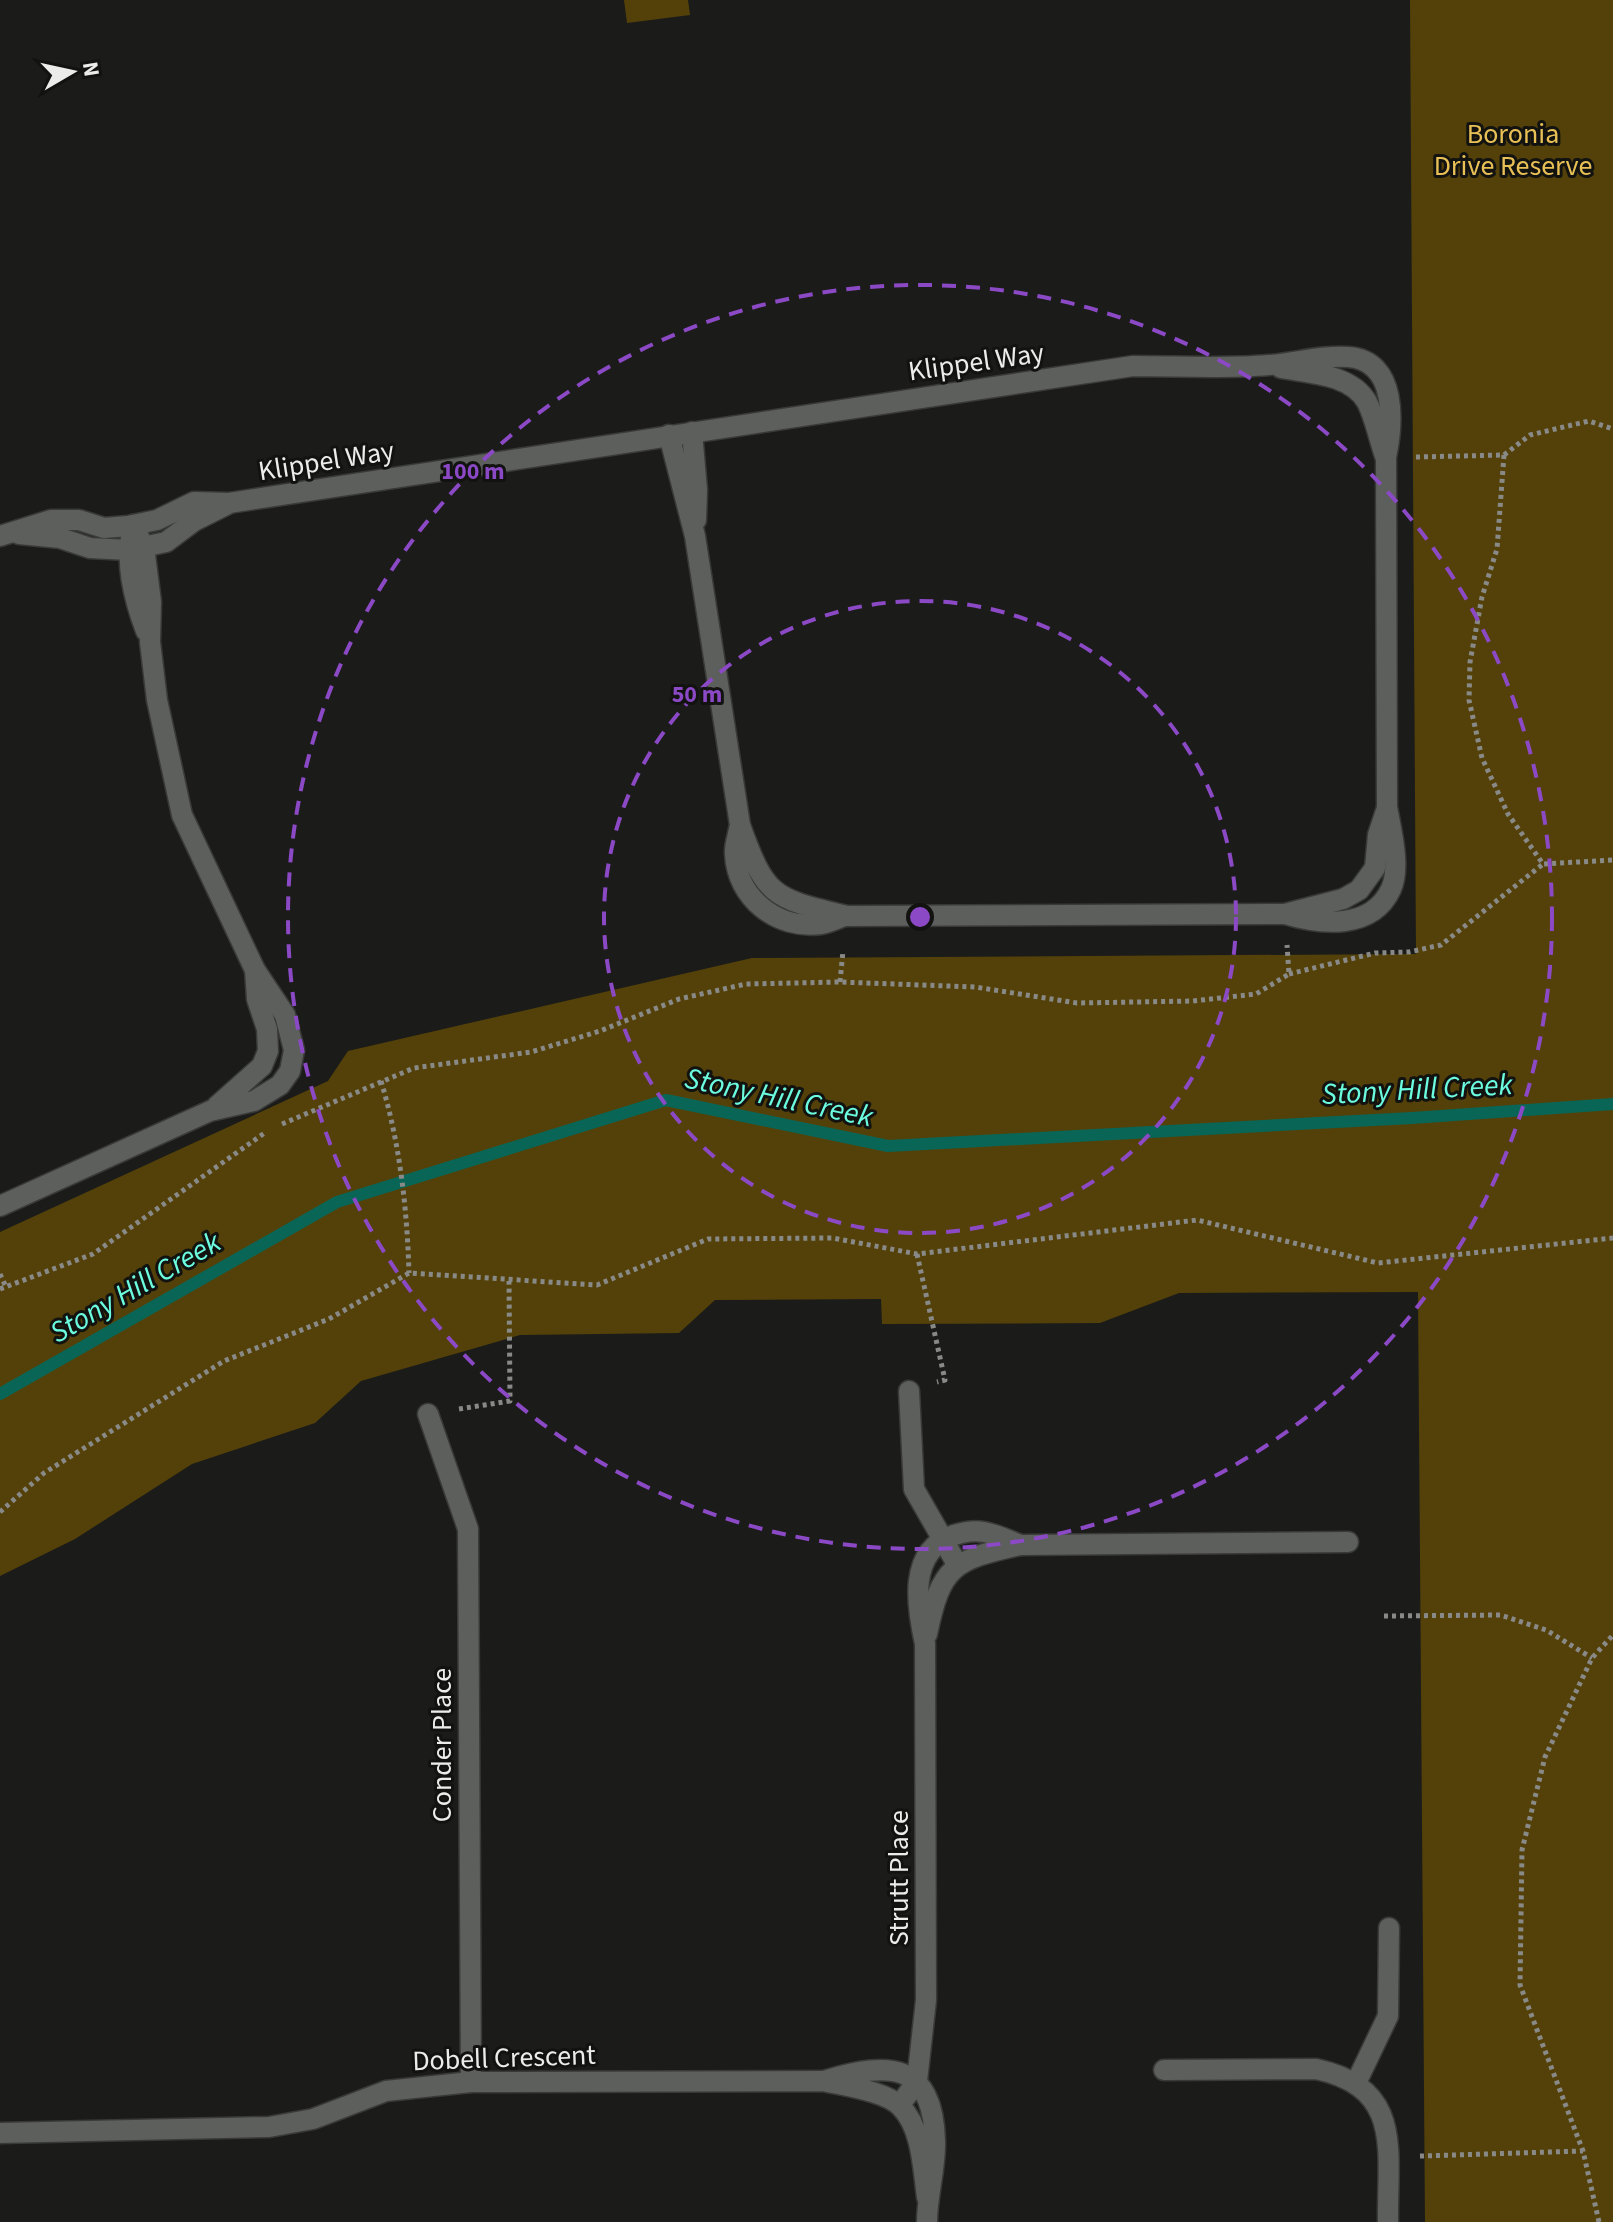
<svg xmlns="http://www.w3.org/2000/svg" width="1613" height="2222" viewBox="0 0 1613 2222" font-family="'Source Sans 3',sans-serif">
	<style>
		.green { fill: #544109 }
		.lines { fill: none; stroke-linecap: round; stroke-linejoin: round }
		.stream { stroke: #096657; stroke-width: 12 }
		.lane-casing { stroke: #393a38; stroke-width: 23 }
		.street-casing { stroke: #393a38; stroke-width: 23 }
		.path { stroke: #898a88; stroke-width: 5; stroke-dasharray: 4 4; stroke-linecap: butt }
		.lane { stroke: #5d5f5c; stroke-width: 20 }
		.street { stroke: #5d5f5c; stroke-width: 20 }
		.ring { fill: none; stroke: #8c49c6; stroke-width: 4; stroke-dasharray: 14 10 }
		.labels { text-anchor: middle; stroke-width: 6; stroke-linejoin: round; paint-order: stroke }
		.park-label { font-size: 28px; fill: #e8c055; stroke: #121311 }
		.street-label { font-size: 28px; fill: #ecedeb; stroke: #121311 }
		.water-label { font-size: 30px; font-style: italic; fill: #6cfde0; stroke: #121311 }
		.centre { fill: #8c49c6; stroke: #121311; stroke-width: 4 }
		.ring-label { font-size: 24px; text-anchor: middle; font-weight: bold; fill: #8c49c6; stroke: #121311; stroke-width: 6; stroke-linejoin: round; paint-order: stroke }
	</style>
	<rect width="100%" height="100%" fill="#1b1c1a"/>
	<g class="green">
		<path d="M624,0H688L690,15L627,23Z"/>
		<path d="M1410,0H1613V2222H1425L1418,1292L1179,1293L1100,1323L882,1324L881,1299L715,1300L679,1333L520,1335L361,1381L315,1423L192,1464L75,1539L0,1576V1232L328,1081L348,1051L752,958L1416,954Z"/>
	</g>
	<g class="lines">
		<path class="stream" d="M0,1394L337,1202L666,1100L888,1146L1412,1118L1613,1104"/>
		<g class="lane-casing">
			<g id="lane">
				<path d="M909,1391L914,1489L957,1564"/>
				<path d="M1356,2083L1388,2016L1389,1928"/>
			</g>
		</g>
		<g class="street-casing">
			<g id="street">
				<path d="M1281,368C1309,373 1351,374 1367,402C1375,418 1379,439 1385,456"/>
				<path d="M692,432L697,490L696,520"/>
				<path d="M669,435L695,536L740,825C766,898 773,898 847,916L1285,914L1343,899L1359,890L1375,868L1378,835L1386,811"/>
				<path d="M19,534L60,538L90,548L129,550L166,542L194,521L226,505"/>
				<path d="M0,536L51,520H79L104,528L128,526L157,520L194,502L229,503L1133,366C1178,366 1224,369 1269,365C1296,363 1321,355 1348,357C1398,360 1393,424 1386,457L1387,807C1391,830 1401,867 1391,889C1372,930 1321,925 1285,914"/>
				<path d="M131,537C126,568 135,602 146,631"/>
				<path d="M739,829C738,836 734,846 735,854C737,898 777,930 821,924C828,923 837,919 844,916"/>
				<path d="M217,1106L262,1066L268,1051L267,1029L257,999L255,970"/>
				<path d="M0,1206L210,1111L254,1101L280,1085L290,1071L294,1050L285,1015L255,970L182,815L157,700L150,642L151,602L144,547L133,525"/>
				<path d="M428,1414L468,1529L471,2082"/>
				<path d="M927,1634C941,1566 953,1560 1020,1545L1348,1542"/>
				<path d="M1164,2070L1316,2069C1404,2088 1387,2150 1388,2222"/>
				<path d="M827,2080C890,2061 933,2063 935,2141C936,2167 927,2195 927,2222"/>
				<path d="M900,2105L917,2081L926,2000L925,1644C917,1607 907,1551 954,1535C965,1532 973,1530 984,1532C996,1534 1008,1540 1020,1545"/>
				<path d="M0,2133L269,2127L313,2119L386,2091L471,2082L824,2081C844,2086 886,2091 901,2107C922,2128 923,2169 927,2197"/>
			</g>
		</g>
		<g class="path">
			<path d="M1504,455L1497,549L1482,597L1470,662L1469,700L1482,758L1508,814L1543,864L1613,860"/>
			<path d="M1416,457L1504,455L1530,435L1589,421L1613,429"/>
			<path d="M1289,974L1375,953L1409,952L1441,945L1543,864"/>
			<path d="M840,982L843,951"/>
			<path d="M381,1081C400,1144 407,1208 409,1273"/>
			<path d="M282,1124L414,1068L531,1052L600,1031L679,999L746,984L840,982L975,987L1077,1003L1193,1001L1256,994L1289,974L1287,945"/>
			<path d="M917,1254L945,1380L937,1382"/>
			<path d="M0,1274L6,1287"/>
			<path d="M0,1289L93,1254L266,1132"/>
			<path d="M459,1409L510,1401L509,1281"/>
			<path d="M0,1512L44,1473L224,1361L329,1319L409,1273L597,1285L708,1239L833,1238L917,1254L1197,1220L1378,1263L1613,1238"/>
			<path d="M1384,1616L1500,1615L1546,1630L1592,1658"/>
			<path d="M1420,2156L1583,2151"/>
			<path d="M1599,2222L1583,2151L1520,1985L1522,1850L1545,1757L1592,1658L1613,1635"/>
		</g>
		<use href="#lane" class="lane"/>
		<use href="#street" class="street"/>
	</g>
	<g class="ring">
		<circle cx="920" cy="917" r="316"/>
		<circle cx="920" cy="917" r="632"/>
	</g>
	<g class="labels">
		<g class="park-label">
			<text x="1513" y="143">Boronia<tspan x="1513" dy="32">Drive Reserve</tspan></text>
		</g>
		<g class="street-label">
			<text transform="translate(976 361) rotate(-8)" y="10">Klippel Way</text>
			<text transform="translate(326 460) rotate(-9)" y="10">Klippel Way</text>
			<text transform="translate(441 1745) rotate(-90)" y="10">Conder Place</text>
			<text transform="translate(898 1878) rotate(-90)" y="10">Strutt Place</text>
			<text transform="translate(504 2057) rotate(-2)" y="10">Dobell Crescent</text>
		</g>
		<g class="water-label">
			<text transform="translate(1417 1089) rotate(-3)" y="10">Stony Hill Creek</text>
			<text transform="translate(779 1097) rotate(12)" y="10">Stony Hill Creek</text>
			<text transform="translate(135 1287) rotate(-30)" y="10">Stony Hill Creek</text>
		</g>
	</g>
	<circle cx="920" cy="917" r="12" class="centre"/>
	<g class="ring-label">
		<text x="473" y="479">100 m</text>
		<text x="697" y="702">50 m</text>
	</g>
	<g transform="translate(72 72) rotate(81)" stroke="#121311" stroke-width="6" paint-order="stroke">
	<path d="M0-6L14 30L0 20L-14 30Z" fill="#ecedeb"/>
	<text y="-12" font-size="22" font-weight="bold" text-anchor="middle" fill="#ecedeb">N</text>
	</g>
</svg>
